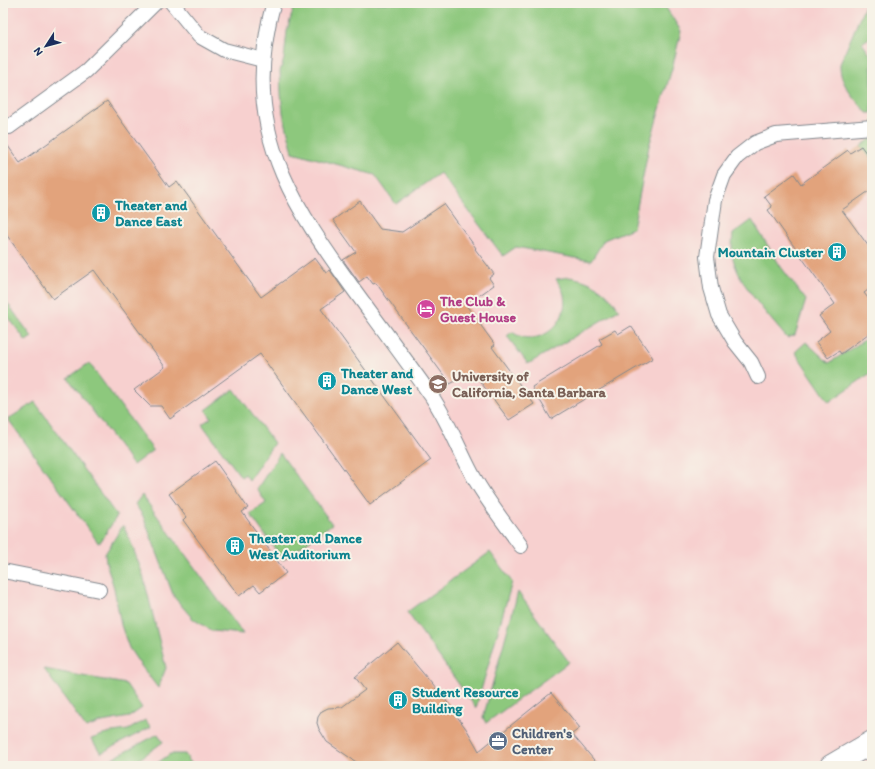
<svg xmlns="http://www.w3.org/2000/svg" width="875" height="769" viewBox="0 0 875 769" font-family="Itim,sans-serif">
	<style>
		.built { fill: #f7d0cf }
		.green { fill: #8dc87d; stroke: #547c6e }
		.building { fill: #e2a37c }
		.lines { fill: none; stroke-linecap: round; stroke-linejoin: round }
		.service-casing { stroke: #82888e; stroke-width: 16 }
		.tertiary-casing { stroke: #82888e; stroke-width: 24 }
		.service { stroke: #fff; stroke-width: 14 }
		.tertiary { stroke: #fff; stroke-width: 22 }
		.labels { text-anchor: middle; stroke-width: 4; stroke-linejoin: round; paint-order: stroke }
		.culture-label { font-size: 14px; font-weight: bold; fill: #0d838f; stroke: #f7f3e8; text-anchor: start }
		.hotel-label { font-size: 14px; font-weight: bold; fill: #b23c85; stroke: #f7f3e8; text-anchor: start }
		.education-label { font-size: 14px; font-weight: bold; fill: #785e54; stroke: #f7f3e8; text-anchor: start }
		.service-label { font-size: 14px; font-weight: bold; fill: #4e5e75; stroke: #f7f3e8; text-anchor: start }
	</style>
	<rect width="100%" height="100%" fill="#f7f3e8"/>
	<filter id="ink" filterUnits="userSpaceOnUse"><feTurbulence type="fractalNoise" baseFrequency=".025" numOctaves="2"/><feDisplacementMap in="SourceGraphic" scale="8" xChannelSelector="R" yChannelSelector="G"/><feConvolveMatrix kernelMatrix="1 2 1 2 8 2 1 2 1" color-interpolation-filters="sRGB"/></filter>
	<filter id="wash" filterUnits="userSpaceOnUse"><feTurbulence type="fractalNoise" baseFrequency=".012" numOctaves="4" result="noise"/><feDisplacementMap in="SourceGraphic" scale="16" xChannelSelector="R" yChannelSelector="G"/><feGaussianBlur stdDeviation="0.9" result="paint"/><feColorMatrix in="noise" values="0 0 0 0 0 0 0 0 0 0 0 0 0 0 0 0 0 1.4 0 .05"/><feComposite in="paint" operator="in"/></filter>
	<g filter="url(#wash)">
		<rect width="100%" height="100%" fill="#e8e1bd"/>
		<rect class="built" x="3" y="3" width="869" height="763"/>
		<g class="green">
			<path d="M295,3H663L681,31L673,65L649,146L633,228L604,240L591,261L516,247L503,256L440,173L396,204L375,175L293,152L283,113L281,94L280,71L284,59L287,31Z"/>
			<path d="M866,3H872V36L862,43L872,57V67L871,68L872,70V113H867C855,99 839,84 840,64Z"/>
			<path d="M872,138V161L861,146Z"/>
			<path d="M752,220L781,267L806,300L795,335L787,338C770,318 741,286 734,262C731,253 732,243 733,234Z"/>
			<path d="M569,277C591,280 607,290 619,310L528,364L507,336L512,332C537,350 570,324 564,295C563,289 559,284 556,279Z"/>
			<path d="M3,297L32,337L26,341L3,310Z"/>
			<path d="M872,335V372L829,402L795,352L806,342L829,363Z"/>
			<path d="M89,363L153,450L133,465L68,378Z"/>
			<path d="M234,389L274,443L249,480L245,474L241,477L202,424L211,418L206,410Z"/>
			<path d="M35,402L117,516L101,541L98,543L97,541L8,419Z"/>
			<path d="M280,453L332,524L283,560L250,514L266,503L257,489Z"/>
			<path d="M142,495L243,634L212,631L193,619L174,597L143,516L135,504Z"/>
			<path d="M123,525L130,540L143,575L166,668L158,688L139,663L129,648L121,625L114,588L106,562L105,554Z"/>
			<path d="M490,552L512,582L476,708L407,612Z"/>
			<path d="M518,592L569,662L486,723L483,718Z"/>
			<path d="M44,669L126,684L142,708L129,717L102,722L86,728Z"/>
			<path d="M145,720L151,727L101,753L91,739L112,732L128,730Z"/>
			<path d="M158,734L163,742L130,766H112L108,761Z"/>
			<path d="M170,754H185L193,766H153Z"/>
		</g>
		<g id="blocks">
			<g class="building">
				<path d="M107,101L169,187L177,181L261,297L315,258L326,273L330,270L345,292L321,309L431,460L370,505L260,354L170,419L161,406H150L134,390L165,367L94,270L53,299L3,230V139L20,163Z"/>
				<path d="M861,146L872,161V189L842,210L872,251V287L864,293L872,303V331L841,354L839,351L828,358L816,342L830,331L819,316L835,304L768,210L772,207L764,196L794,174L801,184L848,150L850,153Z"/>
				<path d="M360,201L380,229L402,232L444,204L476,248L475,249L494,274L489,278L494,285L466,305L495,345L492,347L534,404L509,420L473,372L450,384L395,309L376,283L373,284L367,276L359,282L343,260L356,252L333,220Z"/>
				<path d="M631,326L653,358L551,419L532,387L602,344L599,339L615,330L618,334Z"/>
				<path d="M215,461L248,508L242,512L286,573L260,592L254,585L239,596L183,520L186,517L169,494Z"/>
				<path d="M397,642L457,714L456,715L467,730L479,751L551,693L580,728L572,734L599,766H362L327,742L319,729L317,723L318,717L322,711L328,708L342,707L365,690L355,677Z"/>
			</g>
		</g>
	</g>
	<g filter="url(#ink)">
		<use href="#blocks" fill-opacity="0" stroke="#82888e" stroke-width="1"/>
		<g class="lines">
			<g class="service-casing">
				<g id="service">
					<path d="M172,3L199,36L224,50L263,60"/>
					<path d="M274,3C269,17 267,31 265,46C251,143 298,212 352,287C379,324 406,360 432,397C448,421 458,447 471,472C485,499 504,522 521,546"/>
					<path d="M9,127L86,71L155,3"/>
					<path d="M758,377L751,362L735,342L719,315L711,288L707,257L715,200L724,175L737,157L755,143L776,135L872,127"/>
					<path d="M3,571L99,590"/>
				</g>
			</g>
			<g class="tertiary-casing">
				<path id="tertiary" d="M831,766L872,742"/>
			</g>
			<use href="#service" class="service"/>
			<use href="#tertiary" class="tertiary"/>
		</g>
	</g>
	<defs>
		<g id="building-disc" transform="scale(1)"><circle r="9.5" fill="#0f9aa8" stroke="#f7f3e8"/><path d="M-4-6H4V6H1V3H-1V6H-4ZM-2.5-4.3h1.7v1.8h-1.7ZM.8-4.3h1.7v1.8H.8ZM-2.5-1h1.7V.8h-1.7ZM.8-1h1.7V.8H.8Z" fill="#fff"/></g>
		<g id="hotel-disc" transform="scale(1)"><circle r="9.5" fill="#d1479c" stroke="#f7f3e8"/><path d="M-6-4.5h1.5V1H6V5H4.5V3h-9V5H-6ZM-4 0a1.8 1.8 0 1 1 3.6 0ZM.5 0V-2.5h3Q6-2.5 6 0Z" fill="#fff"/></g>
		<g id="university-disc" transform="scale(1)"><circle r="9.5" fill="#8d6e63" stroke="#f7f3e8"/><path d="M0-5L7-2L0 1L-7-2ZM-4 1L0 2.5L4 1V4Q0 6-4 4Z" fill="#fff"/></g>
		<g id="office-disc" transform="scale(1)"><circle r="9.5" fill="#5c6f8a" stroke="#f7f3e8"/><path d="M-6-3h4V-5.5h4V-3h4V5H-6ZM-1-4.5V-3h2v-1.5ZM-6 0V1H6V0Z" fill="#fff"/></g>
	</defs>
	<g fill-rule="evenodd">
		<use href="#building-disc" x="101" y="213"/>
		<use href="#building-disc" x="837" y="252"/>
		<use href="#hotel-disc" x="426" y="309"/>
		<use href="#building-disc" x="327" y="381"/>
		<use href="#university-disc" x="438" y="384"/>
		<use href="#building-disc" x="235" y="546"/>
		<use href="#building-disc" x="398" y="700"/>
		<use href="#office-disc" x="498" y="741"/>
	</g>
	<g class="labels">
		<g class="culture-label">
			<text x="115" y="210">Theater and<tspan x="115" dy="16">Dance East</tspan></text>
			<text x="823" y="257" text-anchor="end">Mountain Cluster</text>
			<text x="341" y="378">Theater and<tspan x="341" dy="16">Dance West</tspan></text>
			<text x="249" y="543">Theater and Dance<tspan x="249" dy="16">West Auditorium</tspan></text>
			<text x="412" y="697">Student Resource<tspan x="412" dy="16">Building</tspan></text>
		</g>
		<g class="hotel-label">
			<text x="440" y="306">The Club &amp;<tspan x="440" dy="16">Guest House</tspan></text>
		</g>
		<g class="education-label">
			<text x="452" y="381">University of<tspan x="452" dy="16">California, Santa Barbara</tspan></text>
		</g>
		<g class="service-label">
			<text x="512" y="738">Children's<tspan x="512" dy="16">Center</tspan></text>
		</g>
	</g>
	<rect width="875" height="769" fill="none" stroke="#f7f3e8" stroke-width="16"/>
	<g transform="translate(46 46) rotate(234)" stroke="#f7f3e8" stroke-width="3" paint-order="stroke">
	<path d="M0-3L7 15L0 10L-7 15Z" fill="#1b2f5e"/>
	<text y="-6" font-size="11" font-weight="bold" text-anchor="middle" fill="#1b2f5e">N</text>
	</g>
</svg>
